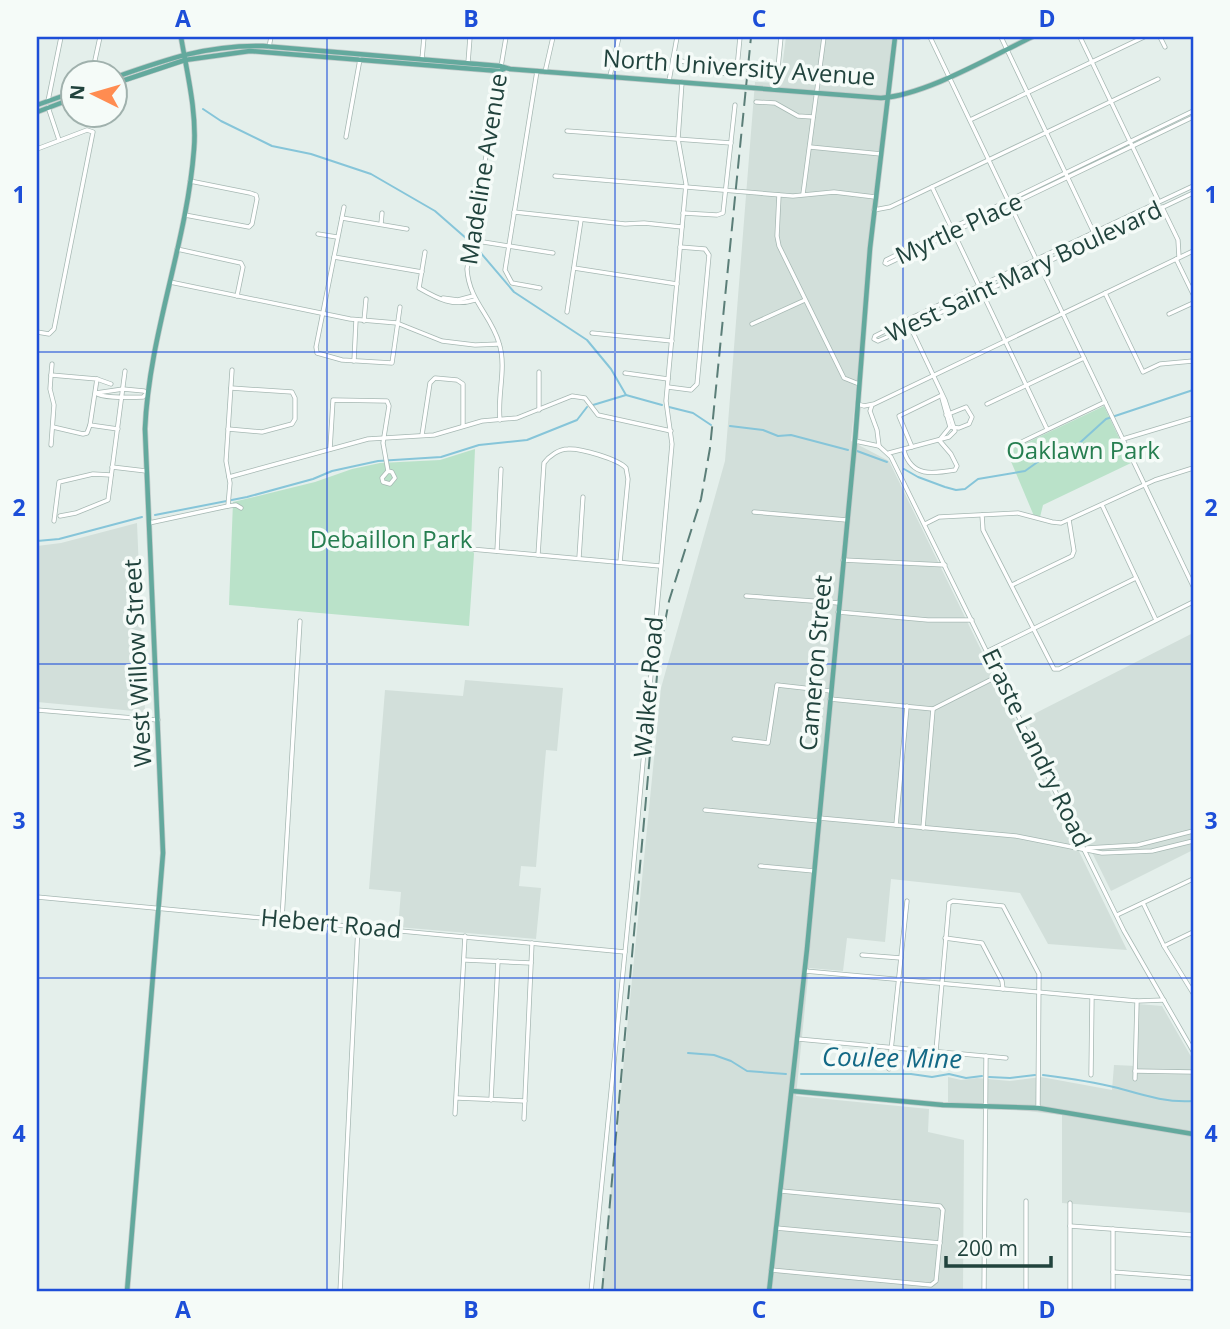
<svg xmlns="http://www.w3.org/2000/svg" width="1230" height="1329" viewBox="0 0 1230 1329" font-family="'Open Sans',sans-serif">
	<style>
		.built { fill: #d2dfda }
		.green { fill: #bae2c9 }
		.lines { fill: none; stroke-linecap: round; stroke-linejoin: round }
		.stream { stroke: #86c5d9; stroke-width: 2 }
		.minor-casing { stroke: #a6b8b3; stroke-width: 5 }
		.major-casing { stroke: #c1cac9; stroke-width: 6 }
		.minor { stroke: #fff; stroke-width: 3.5 }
		.major { stroke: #63a99d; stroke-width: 4.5 }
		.rail { stroke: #5b7e78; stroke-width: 2; stroke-dasharray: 14 7; stroke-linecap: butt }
		.grid { fill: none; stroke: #1d4ed8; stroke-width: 2; stroke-opacity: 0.55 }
		.labels { text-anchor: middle; stroke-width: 7; stroke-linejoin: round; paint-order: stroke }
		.street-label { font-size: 24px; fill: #21433d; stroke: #f5fbf8 }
		.park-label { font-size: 24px; fill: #267e50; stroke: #f5fbf8 }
		.water-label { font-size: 26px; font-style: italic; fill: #136986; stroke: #f5fbf8 }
		.neatline { fill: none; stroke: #1d4ed8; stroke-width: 2.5 }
		.grid-label { font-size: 23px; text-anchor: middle; font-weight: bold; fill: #1d4ed8 }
	</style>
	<rect width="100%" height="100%" fill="#e4efeb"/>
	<g class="built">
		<path d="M786,37H892L851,441L889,461L1127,950L1048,944L1020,893L891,879L885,942L847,938L843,971L809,968L796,1096L929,1109L928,1132L964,1140L963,1292H601L661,688L725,461L755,82L780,83Z"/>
		<path d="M137,523L145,712L37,702V546L61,543Z"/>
		<path d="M1193,633V850L1111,891L1026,718Z"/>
		<path d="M465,680L563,688L557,751L546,750L536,867L521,866L519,886L541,888L536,939L398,927L401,892L369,889L385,690L463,696Z"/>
		<path d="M1138,1004L1162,1006L1193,1060V1213L1062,1203V1115L948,1102V1077L961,1080L977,1078L1010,1081L1041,1077L1112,1090L1114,1065L1137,1066Z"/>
	</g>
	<g class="green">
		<path d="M1104,406L1131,463L1043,505L1040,517L1034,516L1007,452Z"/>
		<path d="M475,449L471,542L474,554L469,626L229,605L233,502L315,482L352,469L380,463L440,460Z"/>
	</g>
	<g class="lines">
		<g class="stream">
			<path d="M203,109L221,121L272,146L311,154L371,174L435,211L467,239"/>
			<path d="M474,245L514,292L587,340L611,369L626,395L662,405"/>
			<path d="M593,405L626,395"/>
			<path d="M669,407L693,413L711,425"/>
			<path d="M730,426L763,430L778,436L791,435L848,450"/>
			<path d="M857,451L887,462"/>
			<path d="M904,469L918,477L945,487L956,490L965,489L978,479L1025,471L1046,456L1073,449L1106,419L1193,390"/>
			<path d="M155,515L247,497L313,479L332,471L378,461L441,457L479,445L527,440L577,420L587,407"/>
			<path d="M37,541L59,539L142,517"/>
			<path d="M688,1053L714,1055L731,1061L747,1071L786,1074"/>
			<path d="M801,1074H911L932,1077L949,1074L966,1078L982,1076"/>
			<path d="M1043,1075C1067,1078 1094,1082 1118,1088C1143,1095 1167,1103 1193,1101"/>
			<path d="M989,1077L1010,1078L1035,1075"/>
		</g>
		<g class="minor-casing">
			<g id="minor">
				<path d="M897,37H919"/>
				<path d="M930,37L1036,259"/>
				<path d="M1001,37L1093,231"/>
				<path d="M1080,37L1158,200"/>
				<path d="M1160,37L1165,47"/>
				<path d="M269,47L271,37"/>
				<path d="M422,59L424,37"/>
				<path d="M673,59L690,63L705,72L731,74L737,68L740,37"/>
				<path d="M468,63L470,37"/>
				<path d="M537,71L505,270L512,283L540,288"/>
				<path d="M545,72L553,37"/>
				<path d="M92,74L100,37"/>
				<path d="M610,76L619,37"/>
				<path d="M751,76L777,78L781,37"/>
				<path d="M669,81L677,37"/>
				<path d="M48,101L61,37"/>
				<path d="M756,102L775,103L798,116L813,117"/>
				<path d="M48,107L59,140"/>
				<path d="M1193,111L886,260L885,263L887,264L1193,117"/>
				<path d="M970,120L1144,37"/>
				<path d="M567,131L731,143"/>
				<path d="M346,137L360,59"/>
				<path d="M810,147L881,154"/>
				<path d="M37,149L87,130L93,132L54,329L49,334L37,332"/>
				<path d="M555,176L793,196L834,192L875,197"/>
				<path d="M1193,186L907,320L875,336L874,339L878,341L910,327L1193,193"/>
				<path d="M932,187L1047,429"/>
				<path d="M803,194L824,37"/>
				<path d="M779,195L777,236L779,246L844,378L859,384"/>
				<path d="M344,207L316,347L317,353L342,360L392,363L400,307"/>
				<path d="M1162,207L1178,240L1179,257"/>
				<path d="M874,210L890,207L1158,79"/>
				<path d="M514,212L625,224L644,223L682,227"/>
				<path d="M683,213L717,215L723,213L735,105"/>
				<path d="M185,215L249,227L252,224L257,199L256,195L250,193L190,181"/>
				<path d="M342,218L407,229"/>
				<path d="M381,224L382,213"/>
				<path d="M318,234L337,237"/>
				<path d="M477,241L553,253"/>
				<path d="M177,249L241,263L243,267L237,296"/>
				<path d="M425,252L419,288C438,299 453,307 475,300"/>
				<path d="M334,257L422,272"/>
				<path d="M1176,259L1193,294"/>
				<path d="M1040,266L1193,586"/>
				<path d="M574,268L677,284"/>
				<path d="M170,282L350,319L397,323L442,341L475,345L499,344"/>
				<path d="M1105,293L1143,372L1160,364L1193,361"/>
				<path d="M443,298L458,300L473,296"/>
				<path d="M567,312L581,220"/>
				<path d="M1169,314L1193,303"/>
				<path d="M364,321L366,299"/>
				<path d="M752,324L805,300"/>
				<path d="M592,333L672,341"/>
				<path d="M354,361L356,320"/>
				<path d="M52,364L51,375L97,379L90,425L118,429"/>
				<path d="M625,373L668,379"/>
				<path d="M51,375L50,389L54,405L51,445"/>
				<path d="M97,379L111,384"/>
				<path d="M668,387L691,390L697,384L709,255L705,249L680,247"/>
				<path d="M146,394L143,397C132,397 103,399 96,393L123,389L144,391L147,394"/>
				<path d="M858,404L864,406L874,404L1193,251"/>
				<path d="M987,404L1084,358"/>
				<path d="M872,405L870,411L877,430L879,446"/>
				<path d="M539,410V372"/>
				<path d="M946,415L966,407L972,417L969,424L959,428L950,427"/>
				<path d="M500,420C497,394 507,368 499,343C491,315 469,301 467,269L506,37"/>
				<path d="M53,427L83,434L87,433L90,425"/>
				<path d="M228,429L262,432L292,424L295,419V398L292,392L231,388"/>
				<path d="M422,435L430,383L435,378L457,380L463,384V426"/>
				<path d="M941,438L950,427L942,398"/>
				<path d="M1123,439L1193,418"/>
				<path d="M855,441L879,446L891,457L1124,931L1193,1051"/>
				<path d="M912,447L899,416L942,395"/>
				<path d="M330,449L333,400L387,401L389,406L383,443L388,471L382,478L383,482L390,484L395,478L392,472L388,471"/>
				<path d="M1007,449L1105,402"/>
				<path d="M904,451C912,477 932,474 955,470L957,466L951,454L939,440"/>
				<path d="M889,453L949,437L955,431L945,400L907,320"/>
				<path d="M112,467L146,471"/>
				<path d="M229,477L368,439L434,435L482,421L517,418L572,396L585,398L598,415L671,431"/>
				<path d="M1102,505L1156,620"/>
				<path d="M228,506L230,483L226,461L232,370"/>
				<path d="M754,512L847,520"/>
				<path d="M982,515L983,530L1054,669H1059L1193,602"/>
				<path d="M60,516L76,513L108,500L125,371"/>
				<path d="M54,521L59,482L93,474L111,475"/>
				<path d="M149,523L228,506L236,505L241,508"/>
				<path d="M925,524L939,517L1018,513L1052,522L1061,523L1155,480L1193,468"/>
				<path d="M471,549L660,566"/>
				<path d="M497,551L501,469"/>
				<path d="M538,555L544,463C549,456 559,449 568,449C580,448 618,459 626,468L628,479L620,562"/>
				<path d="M579,558L583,497"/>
				<path d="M843,560L945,565"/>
				<path d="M1012,585L1072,556L1074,551L1069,520"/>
				<path d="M746,596L839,603"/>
				<path d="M838,612L928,620H972"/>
				<path d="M988,651L1136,578"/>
				<path d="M830,699L933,709L1000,675"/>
				<path d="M37,710L158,720"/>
				<path d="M734,739L768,743L777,685L831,691"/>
				<path d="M705,810L819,821"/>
				<path d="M819,818L1016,836L1102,853L1152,851L1193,841"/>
				<path d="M896,825L907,706"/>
				<path d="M923,828L933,709"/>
				<path d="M1087,848L1138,845L1193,831"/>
				<path d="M760,866L814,871"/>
				<path d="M37,897L625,952"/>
				<path d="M1143,903L1164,946L1193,993"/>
				<path d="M1117,915L1193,879"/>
				<path d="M282,919L300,621"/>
				<path d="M945,938L982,943L1002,981L1003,989"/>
				<path d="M1164,946L1193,932"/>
				<path d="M862,955L901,958"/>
				<path d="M465,960L531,963"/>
				<path d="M805,971L1137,1001L1164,1000"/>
				<path d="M798,1039L1006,1058"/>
				<path d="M936,1051L949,903L953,901L1003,906L1039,974L1038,1108"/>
				<path d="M889,1069L907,901"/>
				<path d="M1135,1071L1193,1072"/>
				<path d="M1091,1075L1092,997"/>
				<path d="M1135,1079L1137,1001"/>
				<path d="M457,1098L525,1101"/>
				<path d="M491,1100L498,961"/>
				<path d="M455,1114L465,936"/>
				<path d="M524,1119L532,943"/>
				<path d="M1070,1226L1193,1235"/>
				<path d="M776,1228L940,1243"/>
				<path d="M771,1270L931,1285L936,1281L943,1210L940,1206L781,1191"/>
				<path d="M1113,1272L1193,1278"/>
				<path d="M334,1292H335"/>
				<path d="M340,1292L358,926"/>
				<path d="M591,1292L633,872L672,444L666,401L686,184L678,139L682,82"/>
				<path d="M984,1292L986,1056"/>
				<path d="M1026,1292V1201"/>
				<path d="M1070,1292V1203"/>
				<path d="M1113,1292V1229"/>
			</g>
		</g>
		<g class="major-casing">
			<g id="major">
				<path d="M116,77C167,59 207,45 263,46L500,66L510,69L881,98C926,95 990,57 1032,37"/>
				<path d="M116,83L185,60L250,51L499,71L504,69"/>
				<path d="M37,105L74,92"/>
				<path d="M37,112L74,98"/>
				<path d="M792,1091L943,1105L1038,1108L1193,1134"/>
				<path d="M127,1292L163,853L145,429C149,334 187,243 194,149C197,112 187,73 181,37"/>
				<path d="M769,1292L807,949L855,441L870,248L895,37"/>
			</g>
		</g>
		<use href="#minor" class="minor"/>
		<use href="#major" class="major"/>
		<path class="rail" d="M602,1292L659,653L669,601L701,499L710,448L751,37"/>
	</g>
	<path class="grid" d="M327,37V1292M615,37V1292M903,37V1292M37,352H1193M37,664H1193M37,978H1193"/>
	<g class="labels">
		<g class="street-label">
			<text transform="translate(739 68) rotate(4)" y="8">North University Avenue</text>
			<text transform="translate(484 169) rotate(-81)" y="8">Madeline Avenue</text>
			<text transform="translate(959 229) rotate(-25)" y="8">Myrtle Place</text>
			<text transform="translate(1024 272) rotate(-25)" y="8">West Saint Mary Boulevard</text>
			<text transform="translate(138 663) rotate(-93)" y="8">West Willow Street</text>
			<text transform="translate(816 663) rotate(-85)" y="8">Cameron Street</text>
			<text transform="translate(649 687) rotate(-85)" y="8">Walker Road</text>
			<text transform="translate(1036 748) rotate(64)" y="8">Eraste Landry Road</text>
			<text transform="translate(331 924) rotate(5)" y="8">Hebert Road</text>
		</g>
		<g class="park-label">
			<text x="1083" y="459">Oaklawn Park</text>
			<text x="391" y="548">Debaillon Park</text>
		</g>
		<g class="water-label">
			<text transform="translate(892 1058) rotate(1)" y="9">Coulee Mine</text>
		</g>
	</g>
	<rect width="1230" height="1329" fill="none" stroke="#f5fbf8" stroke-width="77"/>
	<g transform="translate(94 94) rotate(275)"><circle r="33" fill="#f5fbf8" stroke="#a0b1ad" stroke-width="2"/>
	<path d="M0-5L12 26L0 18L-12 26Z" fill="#ff8c51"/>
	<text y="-10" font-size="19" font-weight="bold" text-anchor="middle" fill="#21433d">N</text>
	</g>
	<path d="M946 1256v10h105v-10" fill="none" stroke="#21433d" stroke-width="3.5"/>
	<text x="957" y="1256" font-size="21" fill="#21433d" stroke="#f5fbf8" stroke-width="5" paint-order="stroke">200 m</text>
	<rect x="38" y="38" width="1154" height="1252" class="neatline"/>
	<g class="grid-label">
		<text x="183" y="27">A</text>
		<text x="471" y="27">B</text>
		<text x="759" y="27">C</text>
		<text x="1047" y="27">D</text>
		<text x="19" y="203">1</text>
		<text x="1211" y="203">1</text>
		<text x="19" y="516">2</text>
		<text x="1211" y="516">2</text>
		<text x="19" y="829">3</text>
		<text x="1211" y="829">3</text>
		<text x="19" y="1142">4</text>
		<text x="1211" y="1142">4</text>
		<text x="183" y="1318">A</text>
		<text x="471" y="1318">B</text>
		<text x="759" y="1318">C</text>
		<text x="1047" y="1318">D</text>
	</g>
</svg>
